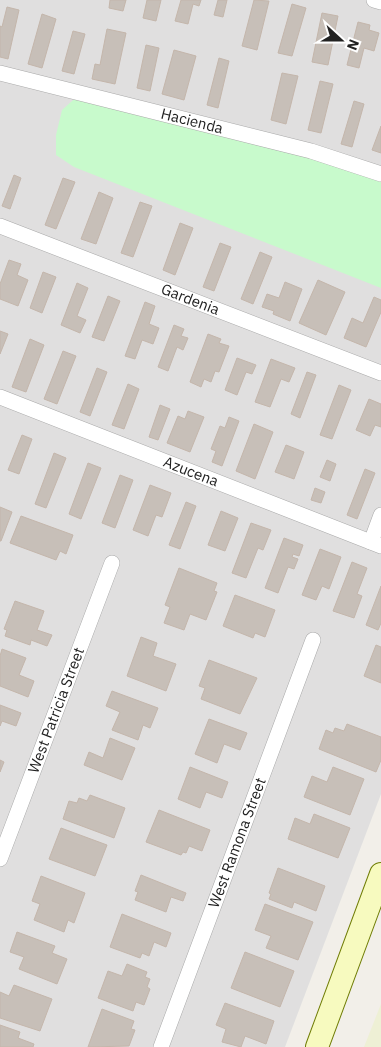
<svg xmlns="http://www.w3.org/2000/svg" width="381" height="1047" viewBox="0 0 381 1047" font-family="'IBM Plex Sans',sans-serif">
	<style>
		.residential { fill: #e0dfdf }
		.farmland { fill: #eef0d5 }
		.park { fill: #c8facc }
		.building { fill: #c7bfb8; stroke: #c4b6ab }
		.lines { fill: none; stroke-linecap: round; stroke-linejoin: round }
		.street-casing { stroke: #a9a9a9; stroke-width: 16 }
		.secondary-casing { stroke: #707d05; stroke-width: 24 }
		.street { stroke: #fff; stroke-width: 15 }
		.secondary { stroke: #f7fabf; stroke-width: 22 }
		.labels { text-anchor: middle; stroke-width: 5; stroke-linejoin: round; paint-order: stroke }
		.street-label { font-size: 15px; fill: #222; stroke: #fff }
	</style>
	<rect width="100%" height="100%" fill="#f2efe9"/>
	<path class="residential" d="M0,0H381V794L285,1047H0Z"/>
	<path class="farmland" d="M381,1004V1047H364Z"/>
	<path class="park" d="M81,93L381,174V288L74,167L56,155V135L62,110Z"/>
	<g class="building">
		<path d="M110,0H126L123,11L109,8Z"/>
		<path d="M147,0H161L156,21L143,18Z"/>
		<path d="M181,0H201L199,6L193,4L188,24L175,21Z"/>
		<path d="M218,0H227L223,17L214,15Z"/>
		<path d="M254,0L269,1L257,50L242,46Z"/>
		<path d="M292,4L306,8L292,56L278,53Z"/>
		<path d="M7,7L19,10L8,59L0,57V26L2,27Z"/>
		<path d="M322,13L338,16L328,65L312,62Z"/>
		<path d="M42,14L56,19L42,68L28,64Z"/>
		<path d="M358,22L370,25L369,30L379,33L374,51L364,48L359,68L347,65Z"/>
		<path d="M107,29L126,33L115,84L92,79L95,64L100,65Z"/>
		<path d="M73,31L85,34L74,74L62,71Z"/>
		<path d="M146,45L159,48L150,91L137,88Z"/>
		<path d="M174,50L196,56L184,100L162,94Z"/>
		<path d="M219,58L229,61L218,108L207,105Z"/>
		<path d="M282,73L298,76L286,124L271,120Z"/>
		<path d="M320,81L333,84L321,133L308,130Z"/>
		<path d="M354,101L364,104L352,147L341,144Z"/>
		<path d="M381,126V153L372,150Z"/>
		<path d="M14,175L21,178L10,209L2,206Z"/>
		<path d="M63,178L75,182L56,229L45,225Z"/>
		<path d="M99,192L113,198L96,244L81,239Z"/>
		<path d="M140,202L152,206L133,257L121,253Z"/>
		<path d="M180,223L193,228L175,275L163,270Z"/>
		<path d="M220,243L231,247L214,291L203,287Z"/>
		<path d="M260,252L272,257L253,304L241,299Z"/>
		<path d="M9,260L21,264L17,275L28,280L18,306L0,299V284Z"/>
		<path d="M43,272L56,277L42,313L30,308Z"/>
		<path d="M318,280L345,292L326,335L299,323Z"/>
		<path d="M285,282L302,289L290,321L273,314L274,311L262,307L267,294L279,298Z"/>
		<path d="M77,283L88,288L77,316L86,320L80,333L61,325Z"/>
		<path d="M108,296L120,301L104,341L92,337Z"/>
		<path d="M374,297L381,300V312L366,347L344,338L352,318L363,323Z"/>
		<path d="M145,302L155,306L149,324L159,328L153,344L142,340L135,359L125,356Z"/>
		<path d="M174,325L184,329L181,336L188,338L183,350L177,347L168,371L158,367Z"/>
		<path d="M0,331L8,334L0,354Z"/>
		<path d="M208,334L221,339L219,343L229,346L219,372L215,371L211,382L204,379L201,387L190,382Z"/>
		<path d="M30,339L44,345L26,392L12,387Z"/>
		<path d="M63,351L76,356L57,404L44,399Z"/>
		<path d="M237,358L256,365L252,374L246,372L237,395L225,390Z"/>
		<path d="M271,359L295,368L289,382L281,379L270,407L255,402Z"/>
		<path d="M97,368L107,372L90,416L80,412Z"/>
		<path d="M307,372L316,375L300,418L291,414Z"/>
		<path d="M128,384L139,389L124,429L112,425Z"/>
		<path d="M339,385L351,390L332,439L320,435Z"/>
		<path d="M369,399L381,404V427L375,425L370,436L356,430Z"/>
		<path d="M160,405L170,409L158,440L149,437Z"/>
		<path d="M188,411L204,417L190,452L167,443L178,416L185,419Z"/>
		<path d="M229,417L239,421L222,466L212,462L216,451L211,449L220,426L225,428Z"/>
		<path d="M254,424L273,432L255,479L236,471Z"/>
		<path d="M22,435L32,439L19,474L8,470Z"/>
		<path d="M286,445L304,452L294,479L275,472Z"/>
		<path d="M54,453L66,458L46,508L35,504Z"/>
		<path d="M327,460L336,464L330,481L320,477Z"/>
		<path d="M88,463L101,468L81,519L69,514Z"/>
		<path d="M365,469L375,473L357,519L347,515Z"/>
		<path d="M120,475L133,480L115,528L102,523Z"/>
		<path d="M150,485L171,493L162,517L156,515L148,536L133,530Z"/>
		<path d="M315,488L325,492L321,503L311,500Z"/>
		<path d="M186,502L196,506L180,549L169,545Z"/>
		<path d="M0,507L12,512L1,541H0Z"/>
		<path d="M221,511L238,518L225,551L208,545Z"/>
		<path d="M21,516L73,535L66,554L60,551L56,560L10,543Z"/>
		<path d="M251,523L271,530L263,550L258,548L246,578L232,573Z"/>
		<path d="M284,538L303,545L299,556L293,554L292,557L298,559L294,569L288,567L278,593L265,588Z"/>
		<path d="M320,549L341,557L329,589L322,586L316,600L302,595Z"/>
		<path d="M352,562L367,568L357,594L362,596L354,618L333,611Z"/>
		<path d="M179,568L217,583L214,591L217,592L206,620L190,614L184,630L164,623L170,607L165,605Z"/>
		<path d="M381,586V623L378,630L366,625Z"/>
		<path d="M235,595L275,610L265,637L255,633L253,638L223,626Z"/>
		<path d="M15,601L44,611L37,630L52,635L47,646L31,640L30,645L5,636L7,630L4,629Z"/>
		<path d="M141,637L157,643L153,656L176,664L166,691L127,676Z"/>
		<path d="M376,645L381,647V683L364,676Z"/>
		<path d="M2,649L26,658L19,675L34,681L28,697L0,686V656Z"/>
		<path d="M209,660L257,678L240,714L201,699L205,688L199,686Z"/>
		<path d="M112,691L158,708L150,728L143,725L138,740L112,730L120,712L106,706Z"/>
		<path d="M0,705L21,713L16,726L2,721L0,726Z"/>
		<path d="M209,719L247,733L240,750L224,744L217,763L195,754Z"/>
		<path d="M347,724L381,737V760L376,772L319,749L326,730L333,733L335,728L344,731Z"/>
		<path d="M110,738L135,748L122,780L84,765L89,752L103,758Z"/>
		<path d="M0,760L4,762L0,772Z"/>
		<path d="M190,767L228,782L222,798L206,792L200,808L178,799Z"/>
		<path d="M333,767L364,779L350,815L304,797L312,776L327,782Z"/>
		<path d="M90,795L125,808L114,838L63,819L69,801L77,803L79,798L87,801Z"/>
		<path d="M159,810L210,830L202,851L189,846L186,853L183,852L181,855L146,842Z"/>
		<path d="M314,814L350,828L338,858L288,839L295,818L310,824Z"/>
		<path d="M61,828L107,845L95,876L49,859Z"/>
		<path d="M278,868L325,886L316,911L294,902L292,908L269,899L271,894L269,893Z"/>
		<path d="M141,875L186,893L183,901L171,897L166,912L135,900L138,892L135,891Z"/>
		<path d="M41,876L85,893L74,923L68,920L64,932L34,920L40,904L32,901Z"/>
		<path d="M265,904L313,922L298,960L266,948L271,936L255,930Z"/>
		<path d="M122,914L171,933L166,947L154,942L149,956L142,953L140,958L110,947Z"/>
		<path d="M17,932L55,946L52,953L67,959L57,984L19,969L24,957L10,952Z"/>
		<path d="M245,952L294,971L280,1007L231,988Z"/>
		<path d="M127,964L147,972L145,977L150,979L147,987L150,989L144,1005L136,1002L133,1011L98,998L108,971L122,976Z"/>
		<path d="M14,985L52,999L40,1031L0,1018V992L9,996Z"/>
		<path d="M225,1003L274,1021L266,1044L245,1036L241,1047L222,1042L226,1029L216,1025Z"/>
		<path d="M102,1009L134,1021L131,1029L135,1030L129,1046L88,1047Z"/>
		<path d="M0,1025L20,1032L18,1038L34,1044L33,1047H0Z"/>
	</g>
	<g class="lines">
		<g class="street-casing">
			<g id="street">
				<path d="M374,0L381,2"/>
				<path id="s1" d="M0,73L311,151L381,174"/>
				<path id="s2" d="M0,226L381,373"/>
				<path id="s3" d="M0,397L381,546"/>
				<path d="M371,542L381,515"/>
				<path id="s4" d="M0,859L112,563"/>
				<path id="s5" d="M161,1047L313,640"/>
			</g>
		</g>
		<g class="secondary-casing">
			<path id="secondary" d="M317,1047L381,874"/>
		</g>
		<use href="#street" class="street"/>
		<use href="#secondary" class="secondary"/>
	</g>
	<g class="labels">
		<g class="street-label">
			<text dy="5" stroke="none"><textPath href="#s1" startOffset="198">Hacienda</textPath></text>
			<text dy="5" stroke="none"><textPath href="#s2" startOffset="204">Gardenia</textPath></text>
			<text dy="5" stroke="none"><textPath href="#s3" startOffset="205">Azucena</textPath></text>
			<text dy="5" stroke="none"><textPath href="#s4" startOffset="159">West Patricia Street</textPath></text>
			<text dy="5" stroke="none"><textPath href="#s5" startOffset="218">West Ramona Street</textPath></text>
		</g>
	</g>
	<g transform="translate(341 40) rotate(111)" stroke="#ffffff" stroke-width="4" paint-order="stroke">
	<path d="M0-4L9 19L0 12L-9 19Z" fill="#222222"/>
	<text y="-8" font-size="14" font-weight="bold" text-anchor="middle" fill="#222222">N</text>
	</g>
</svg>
